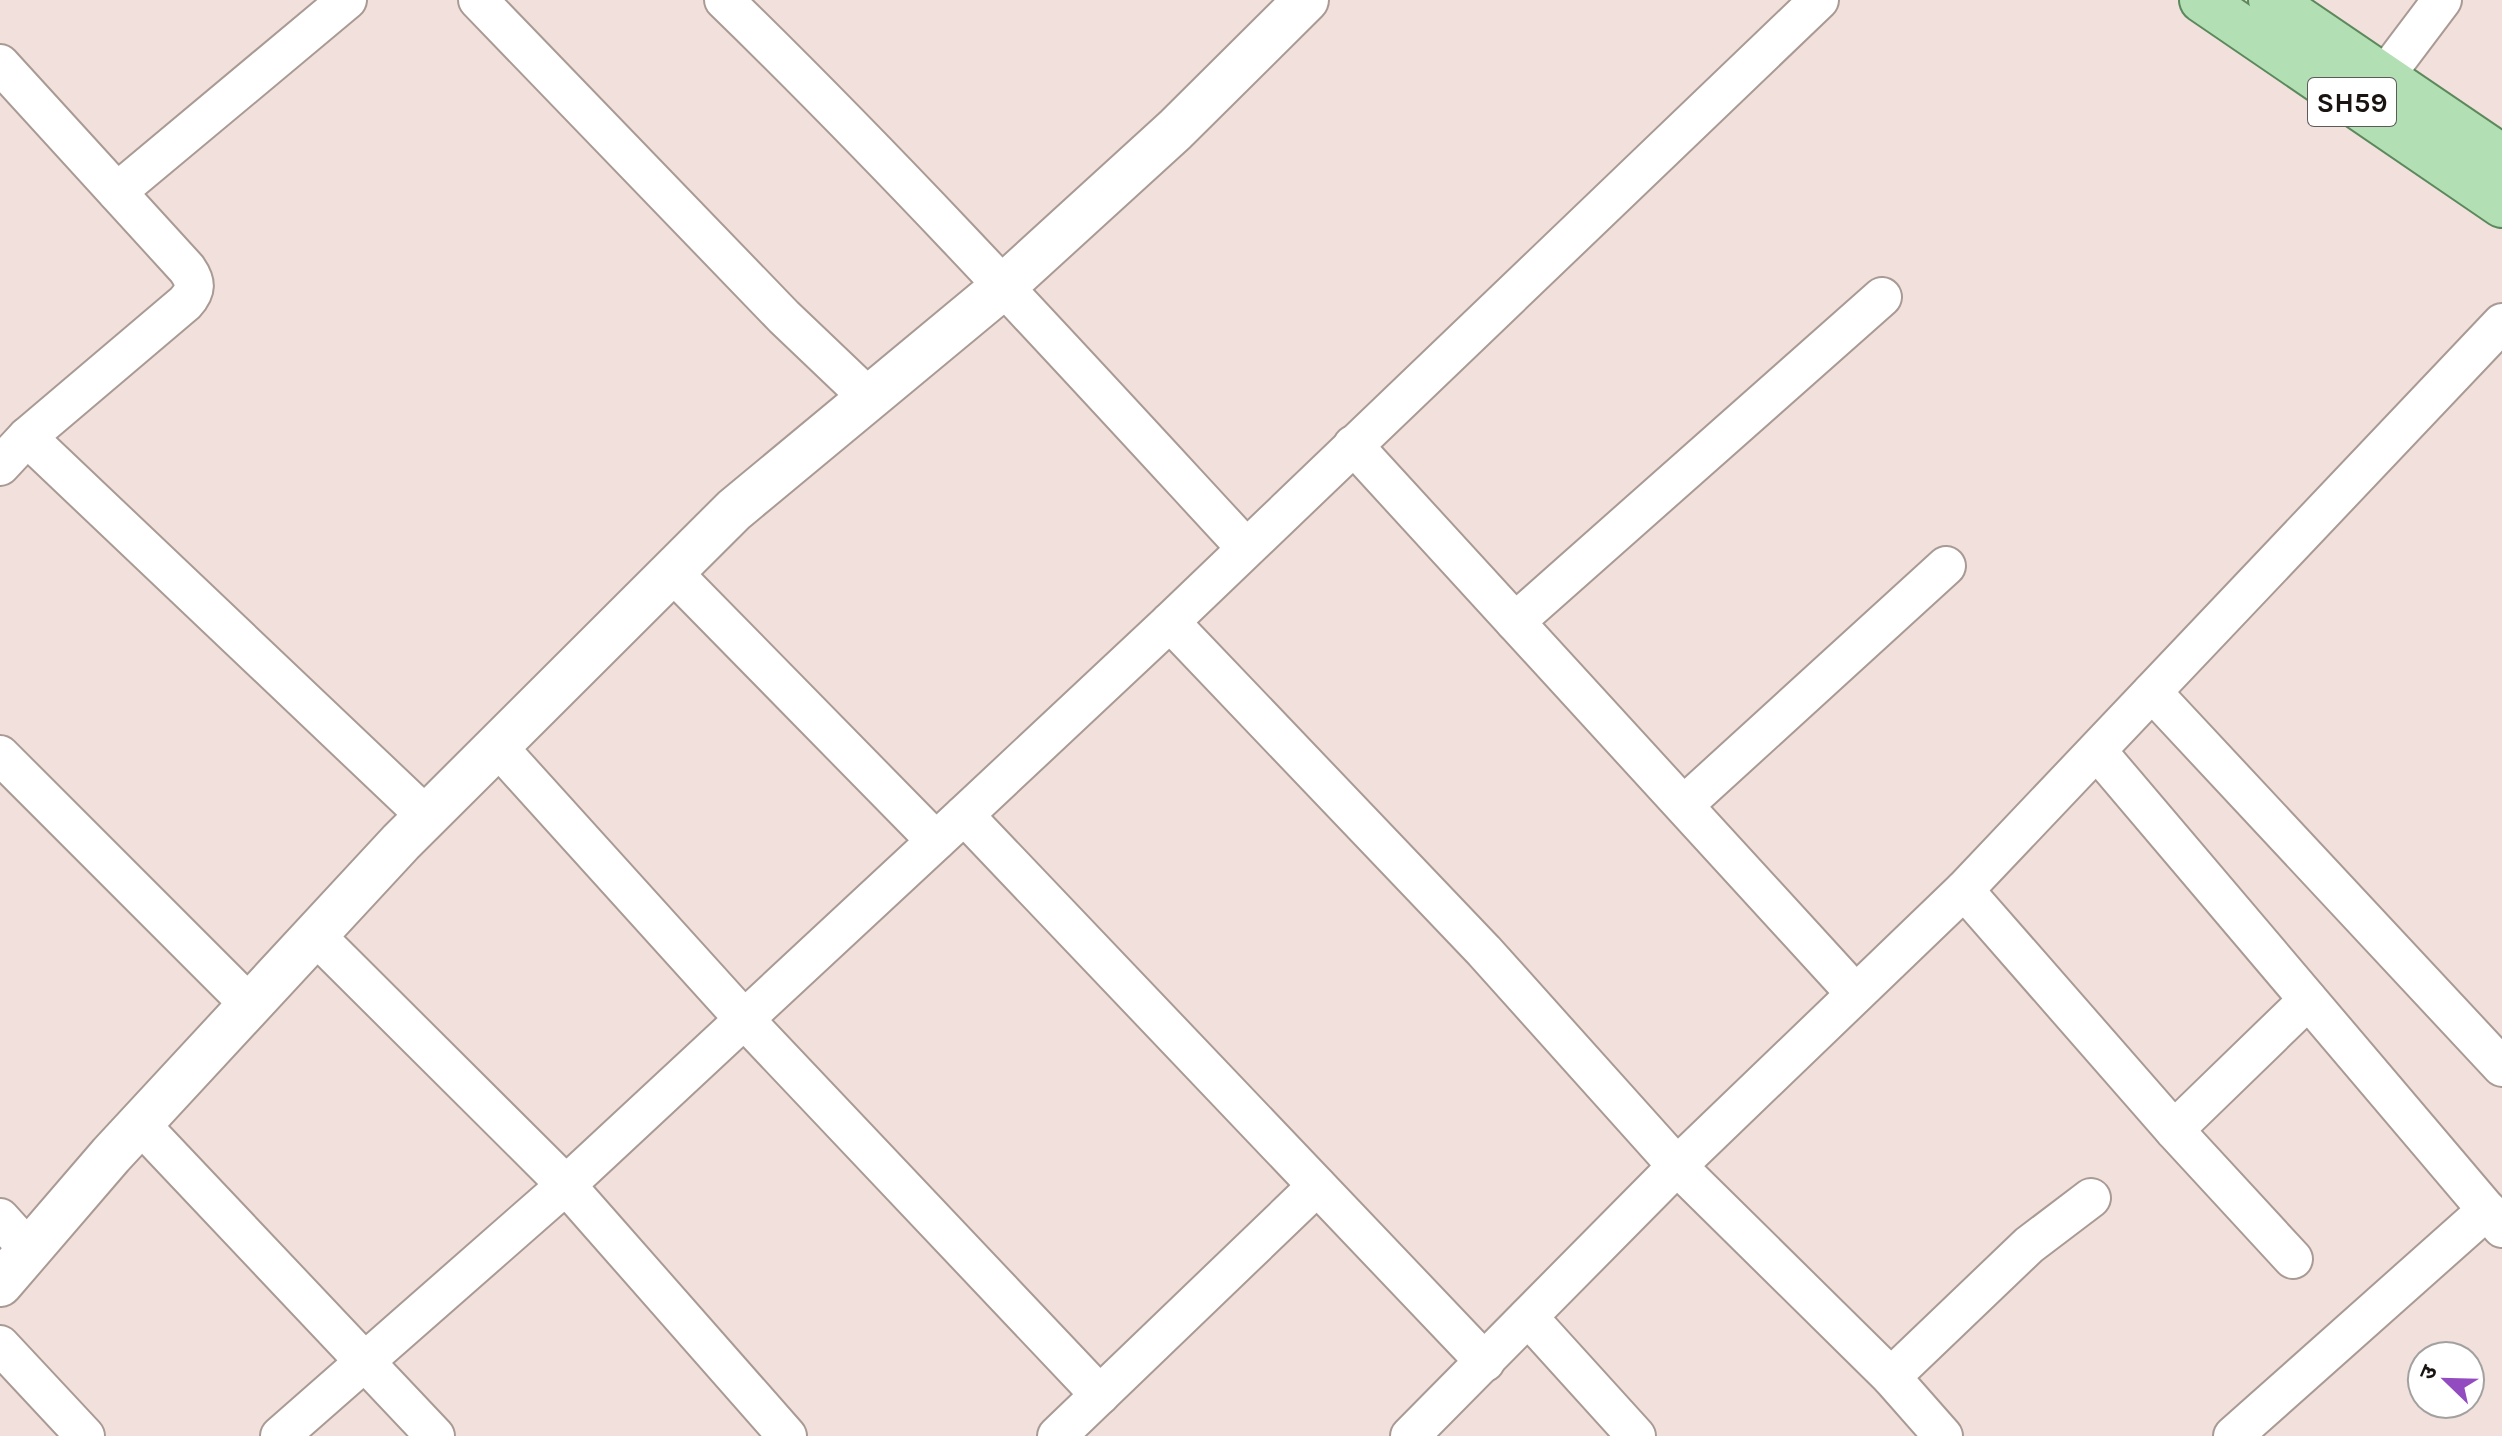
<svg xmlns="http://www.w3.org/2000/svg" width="2502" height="1436" viewBox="0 0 2502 1436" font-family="Karla,'Noto Sans Devanagari',sans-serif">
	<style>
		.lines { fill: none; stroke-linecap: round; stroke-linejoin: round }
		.minor-casing { stroke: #a99a94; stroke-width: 42 }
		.tertiary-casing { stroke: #a99a94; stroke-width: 48 }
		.primary-casing { stroke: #5c895c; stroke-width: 48 }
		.minor { stroke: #fff; stroke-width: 38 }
		.tertiary { stroke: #fff; stroke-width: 44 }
		.primary { stroke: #b3dfb5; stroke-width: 44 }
		.labels { text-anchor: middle; stroke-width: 6; stroke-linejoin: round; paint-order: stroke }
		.shield { fill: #fff; stroke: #5e5a58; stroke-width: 2 }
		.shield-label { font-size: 28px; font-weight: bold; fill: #191311 }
	</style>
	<rect width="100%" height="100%" fill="#f1e0db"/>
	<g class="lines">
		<g class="minor-casing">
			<g id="minor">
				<path d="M478,0L784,317L869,398"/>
				<path d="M724,0C905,176 1075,363 1246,548"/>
				<path d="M0,64L187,269C196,282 197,290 185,303L27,437L0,466"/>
				<path d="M2384,77L2442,0"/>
				<path d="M117,192L347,0"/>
				<path d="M27,437L426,816"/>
				<path d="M1353,445L1855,993"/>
				<path d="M672,572L936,841"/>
				<path d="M1170,622L1484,951L1677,1166L1891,1377L1943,1436"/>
				<path d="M1515,622L1882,297"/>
				<path d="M2152,692L2502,1067"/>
				<path d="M497,746L744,1019L1100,1395"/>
				<path d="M2097,751L2502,1228"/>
				<path d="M0,755L250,1005"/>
				<path d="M1684,805L1946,566"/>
				<path d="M964,815L1485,1362"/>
				<path d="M1964,890L2174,1130L2293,1259"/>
				<path d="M315,935L566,1185L787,1436"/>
				<path d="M140,1124L435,1436"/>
				<path d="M2174,1130L2308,1000"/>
				<path d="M0,1218L29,1250"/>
				<path d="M1528,1317L1636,1436"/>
				<path d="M0,1345L85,1436"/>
				<path d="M1891,1377L2029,1245L2091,1198"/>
				<path d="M280,1436L566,1185L964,815L1170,622L1819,0"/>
				<path d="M1057,1436L1317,1186"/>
				<path d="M1410,1436L1677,1166L1964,890L2502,323"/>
				<path d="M2233,1436L2487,1210"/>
			</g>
		</g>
		<g class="tertiary-casing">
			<path id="tertiary" d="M0,1284L111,1155L401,842L734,510L1004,286L1175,130L1306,0"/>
		</g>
		<g class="primary-casing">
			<g id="primary">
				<path d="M2202,0L2502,205"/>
				<path d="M2271,0L2502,157"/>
			</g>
		</g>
		<use href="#minor" class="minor"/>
		<use href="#tertiary" class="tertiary"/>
		<use href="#primary" class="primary"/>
	</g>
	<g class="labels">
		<rect class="shield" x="2308" y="78" width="88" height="48" rx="6"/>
		<g class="shield-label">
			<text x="2352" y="112">SH59</text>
		</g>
	</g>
	<g transform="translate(2446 1380) rotate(293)"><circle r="38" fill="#ffffff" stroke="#a3a1a0" stroke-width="2"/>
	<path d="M0-6L14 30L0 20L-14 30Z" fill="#924cc0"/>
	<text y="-12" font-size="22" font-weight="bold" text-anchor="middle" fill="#191311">उ</text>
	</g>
</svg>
